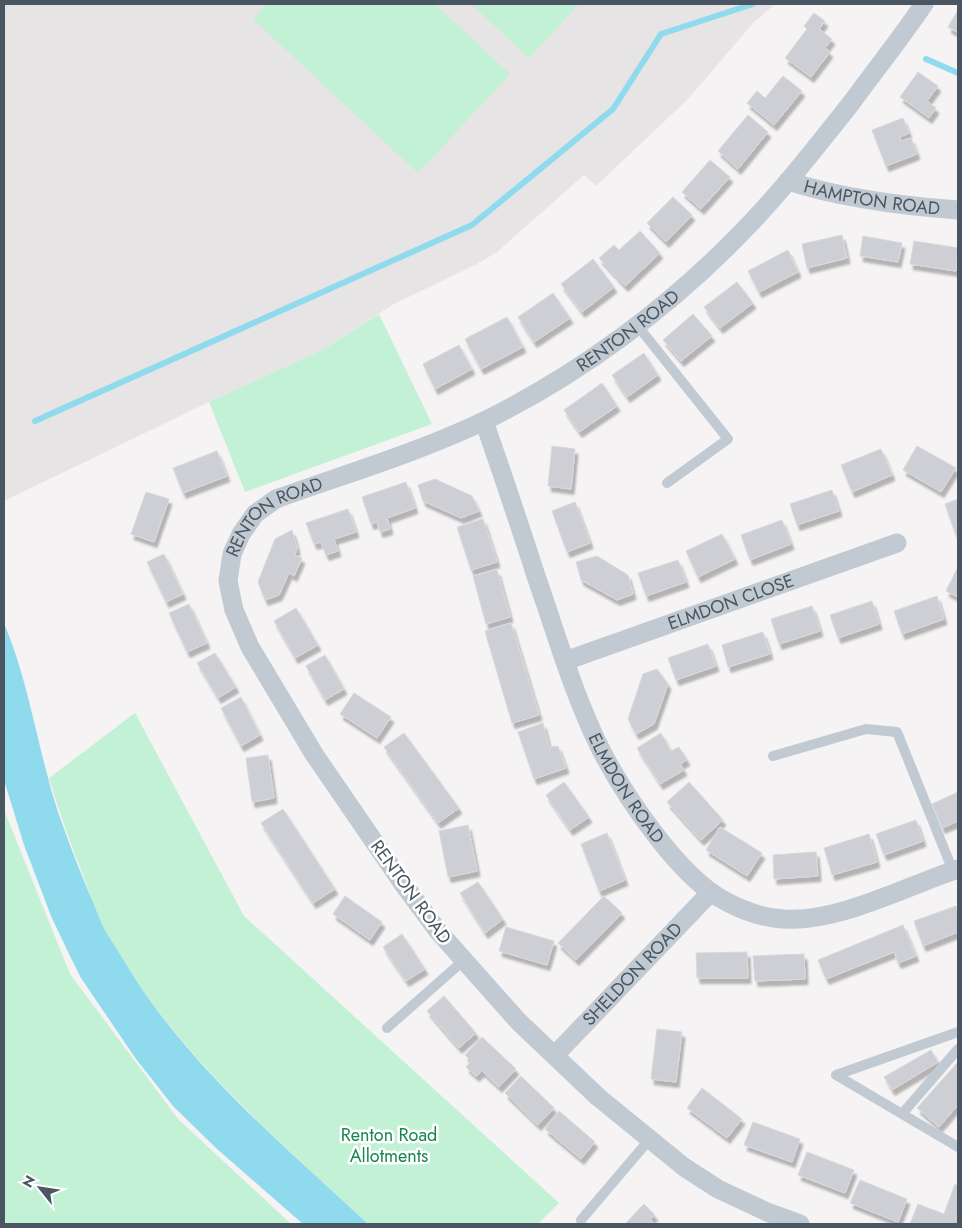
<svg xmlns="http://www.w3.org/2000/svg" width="962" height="1228" viewBox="0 0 962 1228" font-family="Jost,sans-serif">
<defs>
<filter id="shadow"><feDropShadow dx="3" dy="5.5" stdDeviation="1" flood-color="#0004"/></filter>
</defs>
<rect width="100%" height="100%" fill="#f5f3f3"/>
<!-- education -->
<path fill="#e6e4e5" d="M4,4h771l-21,18 -67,78 -91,86 -12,-11 -87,77 -20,12 -85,41 -68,44 -115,53 -205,99z"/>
<!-- green -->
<path fill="#c3f1d5" d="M267,4h168l75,70 -92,99 -165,-154z
M471,4h108l-50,54z
M379,314l53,110 -187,68 -36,-90 115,-53z
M135,713l109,203 315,287 -21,21h-170c-98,-92 -205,-181 -268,-304 -7,-13 -11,-28 -16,-42 -13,-33 -25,-66 -35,-100z
M4,810l66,164 108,145 113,105h-287z"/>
<!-- water -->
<path fill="#90daee" d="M4,623c26,62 34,129 55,192 12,34 26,69 40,102 5,14 15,27 22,39 62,106 159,186 247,268h-65l-87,-76 -43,-42 -37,-47 -55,-81 -12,-24 -18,-38 -27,-71 -20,-65z"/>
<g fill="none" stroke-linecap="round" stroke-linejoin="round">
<!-- stream -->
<path stroke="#90daee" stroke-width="6" d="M926,59l32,14
M35,421l437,-196 141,-116 48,-75 92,-30"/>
</g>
<!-- building -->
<path fill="#cdcfd5" stroke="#d7d9de" filter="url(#shadow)" d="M958,10v23l-10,-6z
M814,13l11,8 -6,8 13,10 -7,9 5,4 -19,25 -26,-19 22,-29 -3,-3z
M918,72l20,14 -11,15 9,7 -7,10 -29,-21z
M783,76l19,15 -28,34 -27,-22 10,-12 8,7z
M748,115l20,17 -30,37 -20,-18z
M903,118l6,15 -9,4 1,4 10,-3 6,16 -31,12 -14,-36z
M710,160l20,17 -29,32 -19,-17z
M673,197l19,18 -26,27 -19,-19z
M640,231l20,22 -35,33 -26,-28 15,-13 5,5z
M842,235l5,23 -40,10 -5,-24z
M863,236l39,7 -4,19 -38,-6z
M914,241l44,7 -2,23 -46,-7z
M788,250l10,22 -39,20 -11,-21z
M593,259l21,28 -32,25 -21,-28z
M737,282l16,21 -33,25 -16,-21z
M553,293l17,25 -36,24 -16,-25z
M693,314l19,22 -31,25 -18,-21z
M507,317l16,30 -42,22 -16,-30z
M459,345l13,24 -37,20 -12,-25z
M644,353l14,22 -31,22 -15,-22z
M602,383l15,23 -38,26 -15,-22z
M552,446l23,3 -4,40 -23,-3z
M917,446l39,22 -15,24 -38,-22z
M881,449l11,26 -40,17 -11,-27z
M217,451l10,25 -44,17 -10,-25z
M435,479l37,17 7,15 -18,7 -38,-17 -5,-16z
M406,482l9,26 -28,10 3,11 -10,3 -3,-10 -6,2 -9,-27z
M832,490l7,21 -42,14 -7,-21z
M146,492l23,7 -15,43 -23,-8z
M958,499v42l-13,-37z
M575,502l15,41 -23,9 -15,-41z
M348,509l8,23 -22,7 4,12 -12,4 -5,-13 -7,2 -8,-21z
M483,519l14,43 -26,8 -14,-43z
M782,520l9,24 -41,16 -9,-25z
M292,530l5,18 -2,7 7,3 -8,18 -5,-3 -10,22 -14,5 -7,-18 17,-43z
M722,534l13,25 -37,18 -12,-26z
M164,554l19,40 -17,8 -19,-40z
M597,556l31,19 5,19 -16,6 -36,-20 -5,-18z
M678,560l8,22 -40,14 -8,-23z
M958,567v30l-12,-6z
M497,570l13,47 -24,7 -13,-48z
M937,596l7,23 -42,15 -8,-23z
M872,601l7,23 -41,14 -8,-23z
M189,604l18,39 -20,9 -18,-39z
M812,606l8,25 -41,13 -8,-25z
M296,608l22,37 -23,13 -21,-37z
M511,623l28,92 -27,8 -27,-92z
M763,632l7,22 -42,13 -6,-22z
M708,644l8,22 -40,14 -8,-22z
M215,653l21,34 -18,11 -21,-35z
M325,655l19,34 -19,11 -19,-34z
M657,669l11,15 -14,40 -18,10 -8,-15 15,-45z
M354,693l37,24 -14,21 -37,-24z
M241,697l19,38 -19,11 -20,-38z
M543,723l6,24 9,-1 8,22 -32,11 -16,-47z
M404,733l55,75 -21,15 -54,-76z
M661,733l10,18 8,-4 8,13 -7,4 4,6 -24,14 -23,-36z
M268,755l6,43 -22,4 -6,-44z
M564,782l25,35 -19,13 -24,-35z
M689,782l34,38 -22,20 -34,-38z
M958,792v29l-16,7 -10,-24z
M283,809l52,80 -22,14 -52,-80z
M916,820l7,21 -39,14 -8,-21z
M468,825l9,46 -29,6 -9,-46z
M720,827l42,26 -15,23 -41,-26z
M607,833l18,47 -26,11 -18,-47z
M869,834l8,28 -45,13 -8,-27z
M816,852l2,24 -44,3 -1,-24z
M478,882l25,37 -18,14 -25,-40z
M345,896l37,26 -12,18 -37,-26z
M604,896l18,17 -46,47 -18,-17z
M956,906l2,7v19l-35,14 -9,-25z
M903,925l13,31 -18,7 -4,-11 -68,27 -8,-19z
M506,927l48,14 -7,24 -48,-14z
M402,934l23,35 -19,12 -23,-34z
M747,952l1,26h-51l-1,-25z
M804,954l1,25 -50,2 -2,-25z
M444,996l32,37 -17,15 -32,-37z
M657,1029l25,3 -6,50 -25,-3z
M482,1037l34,32 -17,18 -17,-16 -6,5 -10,-9 5,-6 -6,-6z
M931,1050l7,12 -46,28 -8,-13z
M958,1062v43l-19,22 -22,-19z
M521,1076l33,32 -16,17 -33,-32z
M702,1088l40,31 -15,19 -40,-30z
M559,1111l36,31 -14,17 -36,-30z
M753,1122l47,17 -8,23 -48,-17z
M807,1152l47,18 -9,23 -47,-18z
M860,1180l47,19 -9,23 -48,-19z
M955,1184l3,2v38h-48l8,-20 26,10z
M644,1204l11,11 -5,4 5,5h-30z"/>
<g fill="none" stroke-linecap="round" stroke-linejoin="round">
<!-- service -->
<path stroke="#c1cad2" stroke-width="10" d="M637,325l91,114 -61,44
M773,756l93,-27 31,3 56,139
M387,1028l76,-67
M958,1032l-122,43 122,72
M902,1114l56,-65
M581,1220l68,-80"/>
<!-- minor -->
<g stroke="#c1cad2" stroke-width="19">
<path id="s1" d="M788,181c52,17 116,25 170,29"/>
<path id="s2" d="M484,421c18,52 36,105 53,158 20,57 37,117 64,171 24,46 79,129 126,152 17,9 37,16 57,17 53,4 123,-33 174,-50"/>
<path id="s3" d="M565,661l332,-118"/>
<path id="s4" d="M555,1055l156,-163"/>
<path id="s5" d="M800,1224l-33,-12 -49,-23 -34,-22 -86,-70 -80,-76 -80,-90 -37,-50 -87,-127 -64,-107 -16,-37 -6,-29 4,-27 9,-20 14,-20 21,-15c69,-25 141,-46 208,-78 96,-47 186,-114 260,-191 39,-40 73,-84 108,-128 24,-33 49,-64 72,-98"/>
</g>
</g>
<g text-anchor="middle" stroke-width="5" stroke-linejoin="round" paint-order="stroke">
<!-- street labels -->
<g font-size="18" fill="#4a5661" stroke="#fff">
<text dy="6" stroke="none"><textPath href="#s1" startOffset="86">HAMPTON ROAD</textPath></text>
<text dy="6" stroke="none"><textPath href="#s5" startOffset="1374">RENTON ROAD</textPath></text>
<text dy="6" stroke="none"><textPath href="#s5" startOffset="969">RENTON ROAD</textPath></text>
<text dy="6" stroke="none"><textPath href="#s3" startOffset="176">ELMDON CLOSE</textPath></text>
<text dy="6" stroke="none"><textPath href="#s2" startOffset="395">ELMDON ROAD</textPath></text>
<text transform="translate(411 892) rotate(54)" y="6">RENTON ROAD</text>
<text dy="6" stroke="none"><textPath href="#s4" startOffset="112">SHELDON ROAD</textPath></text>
</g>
<!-- park labels -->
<g font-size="18" fill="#17864f" stroke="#fff">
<text x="389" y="1141">Renton Road<tspan x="389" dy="21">Allotments</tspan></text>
</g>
</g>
<!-- border -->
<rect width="962" height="1228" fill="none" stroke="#4a5661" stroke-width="10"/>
<!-- north arrow -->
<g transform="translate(40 1188) rotate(300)" stroke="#ffffff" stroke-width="4" paint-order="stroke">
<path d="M0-4L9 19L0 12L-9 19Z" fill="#4a5661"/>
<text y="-8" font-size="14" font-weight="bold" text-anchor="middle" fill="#4a5661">N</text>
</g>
</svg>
